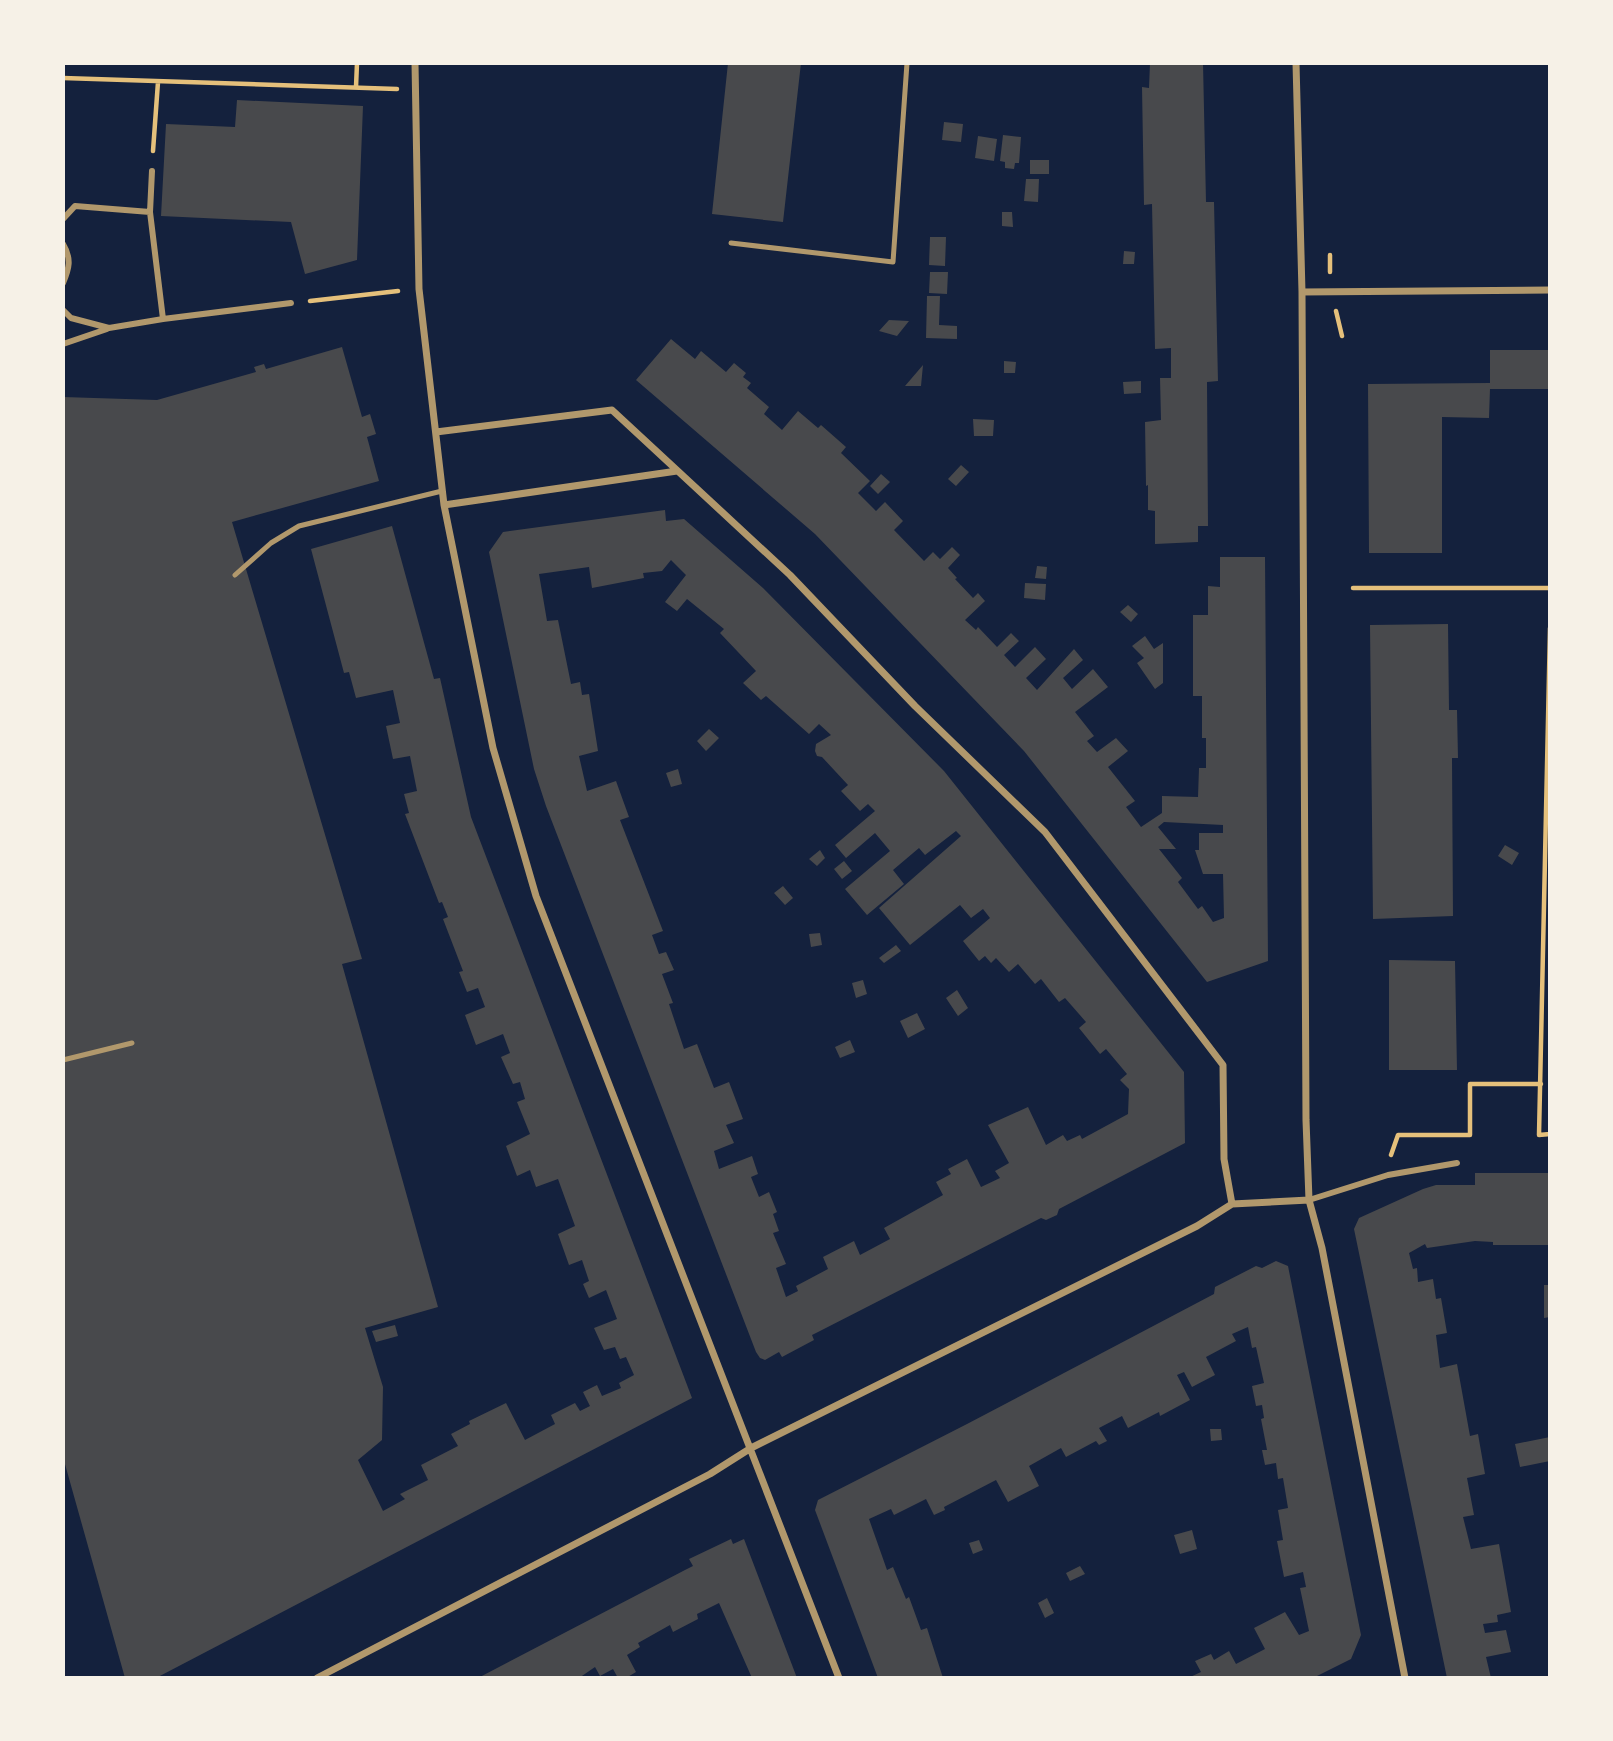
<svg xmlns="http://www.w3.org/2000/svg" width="1613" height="1741" viewBox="0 0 1613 1741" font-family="'Asap Condensed',sans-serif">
<rect width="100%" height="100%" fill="#14213d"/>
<!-- building -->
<path fill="#48494c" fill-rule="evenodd" d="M728,63h73l-18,159 -71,-8z
M1150,63h53l3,139h8l4,179 -11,1 1,144h-10v16l-43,2v-33l-7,-1v-25l-2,1 -1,-64 16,-2 -1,-42h11v-30l-16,1 -3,-145 -8,1 -2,-118 7,1z
M237,100l126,6 -6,154 -52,14 -14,-52 -130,-6 5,-92 69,3z
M944,122l19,2 -2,18 -19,-2z
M1003,135l18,2 -2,26h-4l-1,6 -9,-1v-6l-5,-1z
M978,136l19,3 -3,22 -19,-3z
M1030,160h19v14h-19z
M1026,179h13l-1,23 -14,-1z
M1002,212h10l1,15 -11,-1z
M930,237h16l-1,29 -16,-1z
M1124,251l11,1 -1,12h-11z
M930,272h18l-1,22 -18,-1z
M927,296h13l-1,29 18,1v13l-31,-1z
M889,320l20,1 -12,15 -18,-5z
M671,339l24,20 6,-8 25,21 8,-9 12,10 -3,4 8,6 -4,5 22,19 -5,7 18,16 16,-19 20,17 3,-3 25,22 -5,6 29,28 -12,12 18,18 9,-9 18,19 -9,9 30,31 9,-9 7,7 12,-12 8,8 -12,13 9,10 -2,1 18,19 5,-5 7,8 -20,19 11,10 2,-3 19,20 14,-14 8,8 -15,14 11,12 20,-20 11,12 -20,19 11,12 37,-41 9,11 -20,18 9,11 21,-20 15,18 -33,25 19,24 -7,5 10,11 19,-14 12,13 -20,16 27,34 -9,6 15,20 21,-14v-17l36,1 1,-29h7v-30h-4v-42h-9v-81h15v-29l12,1v-30h45l3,404 -61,21 -183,-231 -209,-217 -179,-154zM1164,822l59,3v8h-24v17h-4l8,24h20l1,44 -11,4 -11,-16 -4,3 -20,-27 4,-4 -23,-29h17l-18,-22z
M342,347l20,70 8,-3 6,20 -9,3 12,44 -147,41 130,437 -20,5 96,343 -73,21 18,59 -1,53 -24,20 25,51 22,-12 -5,-5 28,-14 -7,-15 37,-19 -7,-12 19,-10 -1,-3 37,-18 19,37 30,-16 -4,-9 24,-12 5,8 10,-5 -7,-14 14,-7 5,11 19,-8 -2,-5 15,-8 -8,-18 -6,2 -5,-12 -11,3 -10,-22 23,-9 -11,-29 -17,8 -6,-14 6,-3 -7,-21 -13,5 -11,-31 17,-8 -17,-47 -22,8 -6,-17 -13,6 -11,-30 24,-12 -13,-32 8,-3 -5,-17 -7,2 -12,-27 9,-4 -7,-19 -27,11 -11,-30 20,-8 -7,-19 -11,4 -8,-20 4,-1 -20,-52 5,-2 -6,-15 -3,1 -34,-89 4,-1 -5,-19 13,-3 -7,-35 -17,3 -7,-33 14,-3 -7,-33 -37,8 -7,-26 -5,1 -33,-124 81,-23 42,153 6,-1 31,139 221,581 -536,280h-31l-62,-221v-1060l94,3 99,-28 -2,-5 10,-3 2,5z
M1490,350h60v39h-60l-1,29 -47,-1v136h-73l-1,-169 122,-1z
M1004,361l12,1 -1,11h-11z
M923,365l-2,21h-16z
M1141,381v12l-17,1 -1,-12z
M973,419l21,1 -1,16h-19z
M961,465l8,7 -13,14 -8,-7z
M881,474l9,8 -12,12 -8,-8z
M665,510l1,11 18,-2 79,69 181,183 240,301 1,71 -126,66 -2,6 -11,5 -5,-2 -221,113 -8,4 2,5 -32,17 -3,-5 -14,8 -5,-2 -4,-6 -210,-546 -12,-37 -45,-217 14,-20zM671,560l15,15 -21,27 12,9 10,-12 37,30 -4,4 36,38 -13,12 18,17 5,-4 43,38 10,-10 12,11 -15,9 -1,7 2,5 5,1 26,28 -7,6 19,20 8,-7 7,7 -40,34 11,13 29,-25 15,18 -45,38 22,26 37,-31 -11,-14 26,-22 6,7 31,-24 5,5 -82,72 31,37 50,-40 11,13 12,-9 7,9 -27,23 16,20 6,-5 6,7 5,-5 13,14 9,-8 17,20 6,-5 18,23 6,-4 21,24 -7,6 21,26 6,-5 21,25 -7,6 9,9 -1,25 -46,25 -2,-4 -13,6 -4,-6 -17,10 -18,-38 -40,18 21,38 -14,8 5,7 -19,9 -14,-28 -19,10 3,5 -15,8 7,13 -59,33 6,11 -30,16 -6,-14 -31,16 5,12 -32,17 2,5 -12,6 -10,-29 10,-4 -13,-31 6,-2 -6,-17 4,-2 -8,-20 -10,5 -8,-20 7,-3 -6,-18 -33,13 -5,-18 20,-8 -8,-18 17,-6 -14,-37 -15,6 -17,-44 -13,5 -15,-45 4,-1 -11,-29 12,-4 -8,-18 -7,2 -7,-19 11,-4 -43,-111 9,-3 -13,-36 -29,10 -8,-35 19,-5 -9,-57 -7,1 -2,-13 -9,2 -13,-64 -11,1 -8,-47 50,-7 3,21 52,-10 -1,-5 19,-2z
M1037,566l10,1 -1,12 -11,-1z
M1025,583l21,1 -1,16 -21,-2z
M1128,605l10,9 -7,8 -11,-10z
M1448,624l1,86h8l1,48h-6l1,158 -80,3 -3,-294z
M1145,636l9,13 9,-6v40l-8,6 -18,-26 7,-5 -12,-12z
M709,729l10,9 -13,13 -9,-10z
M678,769l4,15 -11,3 -5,-14z
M1505,845l14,8 -7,12 -14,-9z
M820,850l5,8 -8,8 -8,-7z
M844,861l8,10 -10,8 -8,-10z
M783,886l10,12 -8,7 -11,-12z
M820,933l2,12 -11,2 -2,-13z
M896,945l5,6 -17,12 -5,-5z
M1389,960l66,1 2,109h-68z
M863,980l4,14 -11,4 -4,-15z
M957,990l11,18 -10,8 -12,-18z
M917,1013l8,16 -17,9 -8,-17z
M850,1040l5,12 -15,6 -5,-11z
M1475,1173h75v72h-57v-3l-18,-1 -48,7 -2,-4 -16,9 4,16 4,-1 1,14 15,-3 3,20 5,-1 6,35 -11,2 4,33 17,-4 13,72 8,-2 7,40 -18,4 7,37 -11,2 8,32 28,-5 12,68 -14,3 1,7 -15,2 2,9 21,-3 5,22 -25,5 5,21h-44l-93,-449 5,-11 64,-29 13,-4h39z
M1276,1261l12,5 73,369 -10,24 -38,19h-125l13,-6 -6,-11 16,-7 3,6 15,-9 7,13 29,-15 -11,-21 31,-16 14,23 10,-4 -9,-43 6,-1 -3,-15 -19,5 -7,-36 6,-1 -5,-30 10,-2 -5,-30 -5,1 -2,-16 -11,2 -3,-15h5l-6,-31 3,-1 -2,-13 -6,1 -4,-20 12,-3 -8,-36 -4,1 -4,-21 -16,7 4,7 -30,16 9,18 -23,12 -8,-15 -7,3 13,25 -30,16 -1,-4 -31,16 -6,-12 -23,12 8,13 -8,4 -3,-4 -30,16 -5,-9 -32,18 10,20 -31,16 -12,-22 -52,27 1,3 -11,5 -8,-16 -32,16 -3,-6 -22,10 18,51 6,-3 13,32 3,-2 12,33 6,-2 16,50h-65l-63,-168 3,-10 149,-76 247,-130 1,-7 41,-21 6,2z
M1544,1285h6v32l-6,1z
M395,1325l3,11 -22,6 -4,-11z
M1210,1429h11l1,11 -11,1z
M1550,1437v24l-30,6 -5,-23z
M1192,1530l5,19 -17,5 -6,-19z
M731,1539l2,5 11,-5 53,139h-45l-33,-75 -22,11 1,5 -25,13 -3,-7 -32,18 2,4 -13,8 9,17 -10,6h-8l-5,-9 -13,7 -5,-9 -16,11h-101l207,-108 8,-4 -4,-7z
M979,1540l4,10 -10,4 -4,-11z
M1080,1566l5,8 -15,7 -4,-8z
M1047,1598l7,15 -9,5 -7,-15z"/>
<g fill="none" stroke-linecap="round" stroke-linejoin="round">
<!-- path -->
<path stroke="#e5c07b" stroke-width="4.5" d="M63,78l334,11
M356,87l1,-24
M153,151l5,-69
M1330,255v17
M310,301l88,-10
M1336,311l6,25
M1353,588h197
M1550,628l-11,507 11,-1
M1391,1155l7,-20h72v-51h71"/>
<!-- service -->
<path stroke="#b1986c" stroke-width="5" d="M731,243l162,19 14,-199
M235,575l36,-32 28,-17 143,-35
M63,1060l69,-17"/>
<!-- pedestrian -->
<path stroke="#b1986c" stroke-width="6" d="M152,171l-2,41 13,107
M63,219l12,-13 75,6
M63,244c9,15 6,25 0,39
M63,310l8,8 38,10 54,-9 128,-16
M63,344l44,-15
M1309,1200l79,-25 69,-12"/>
<!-- minor -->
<path stroke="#b1986c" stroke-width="7" d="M415,63l4,226 25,216 49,243 43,148 303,782
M1296,63l6,229 4,828 3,80 13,48 83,430
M1302,292l248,-2
M436,432l176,-22 178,165 125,131 130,126 178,233 1,94 8,45
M444,505l233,-34
M317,1678l393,-204 41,-26 446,-222 35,-22 77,-4"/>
</g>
<!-- border -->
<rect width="1613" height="1741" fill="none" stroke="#f6f1e7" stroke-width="130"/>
</svg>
